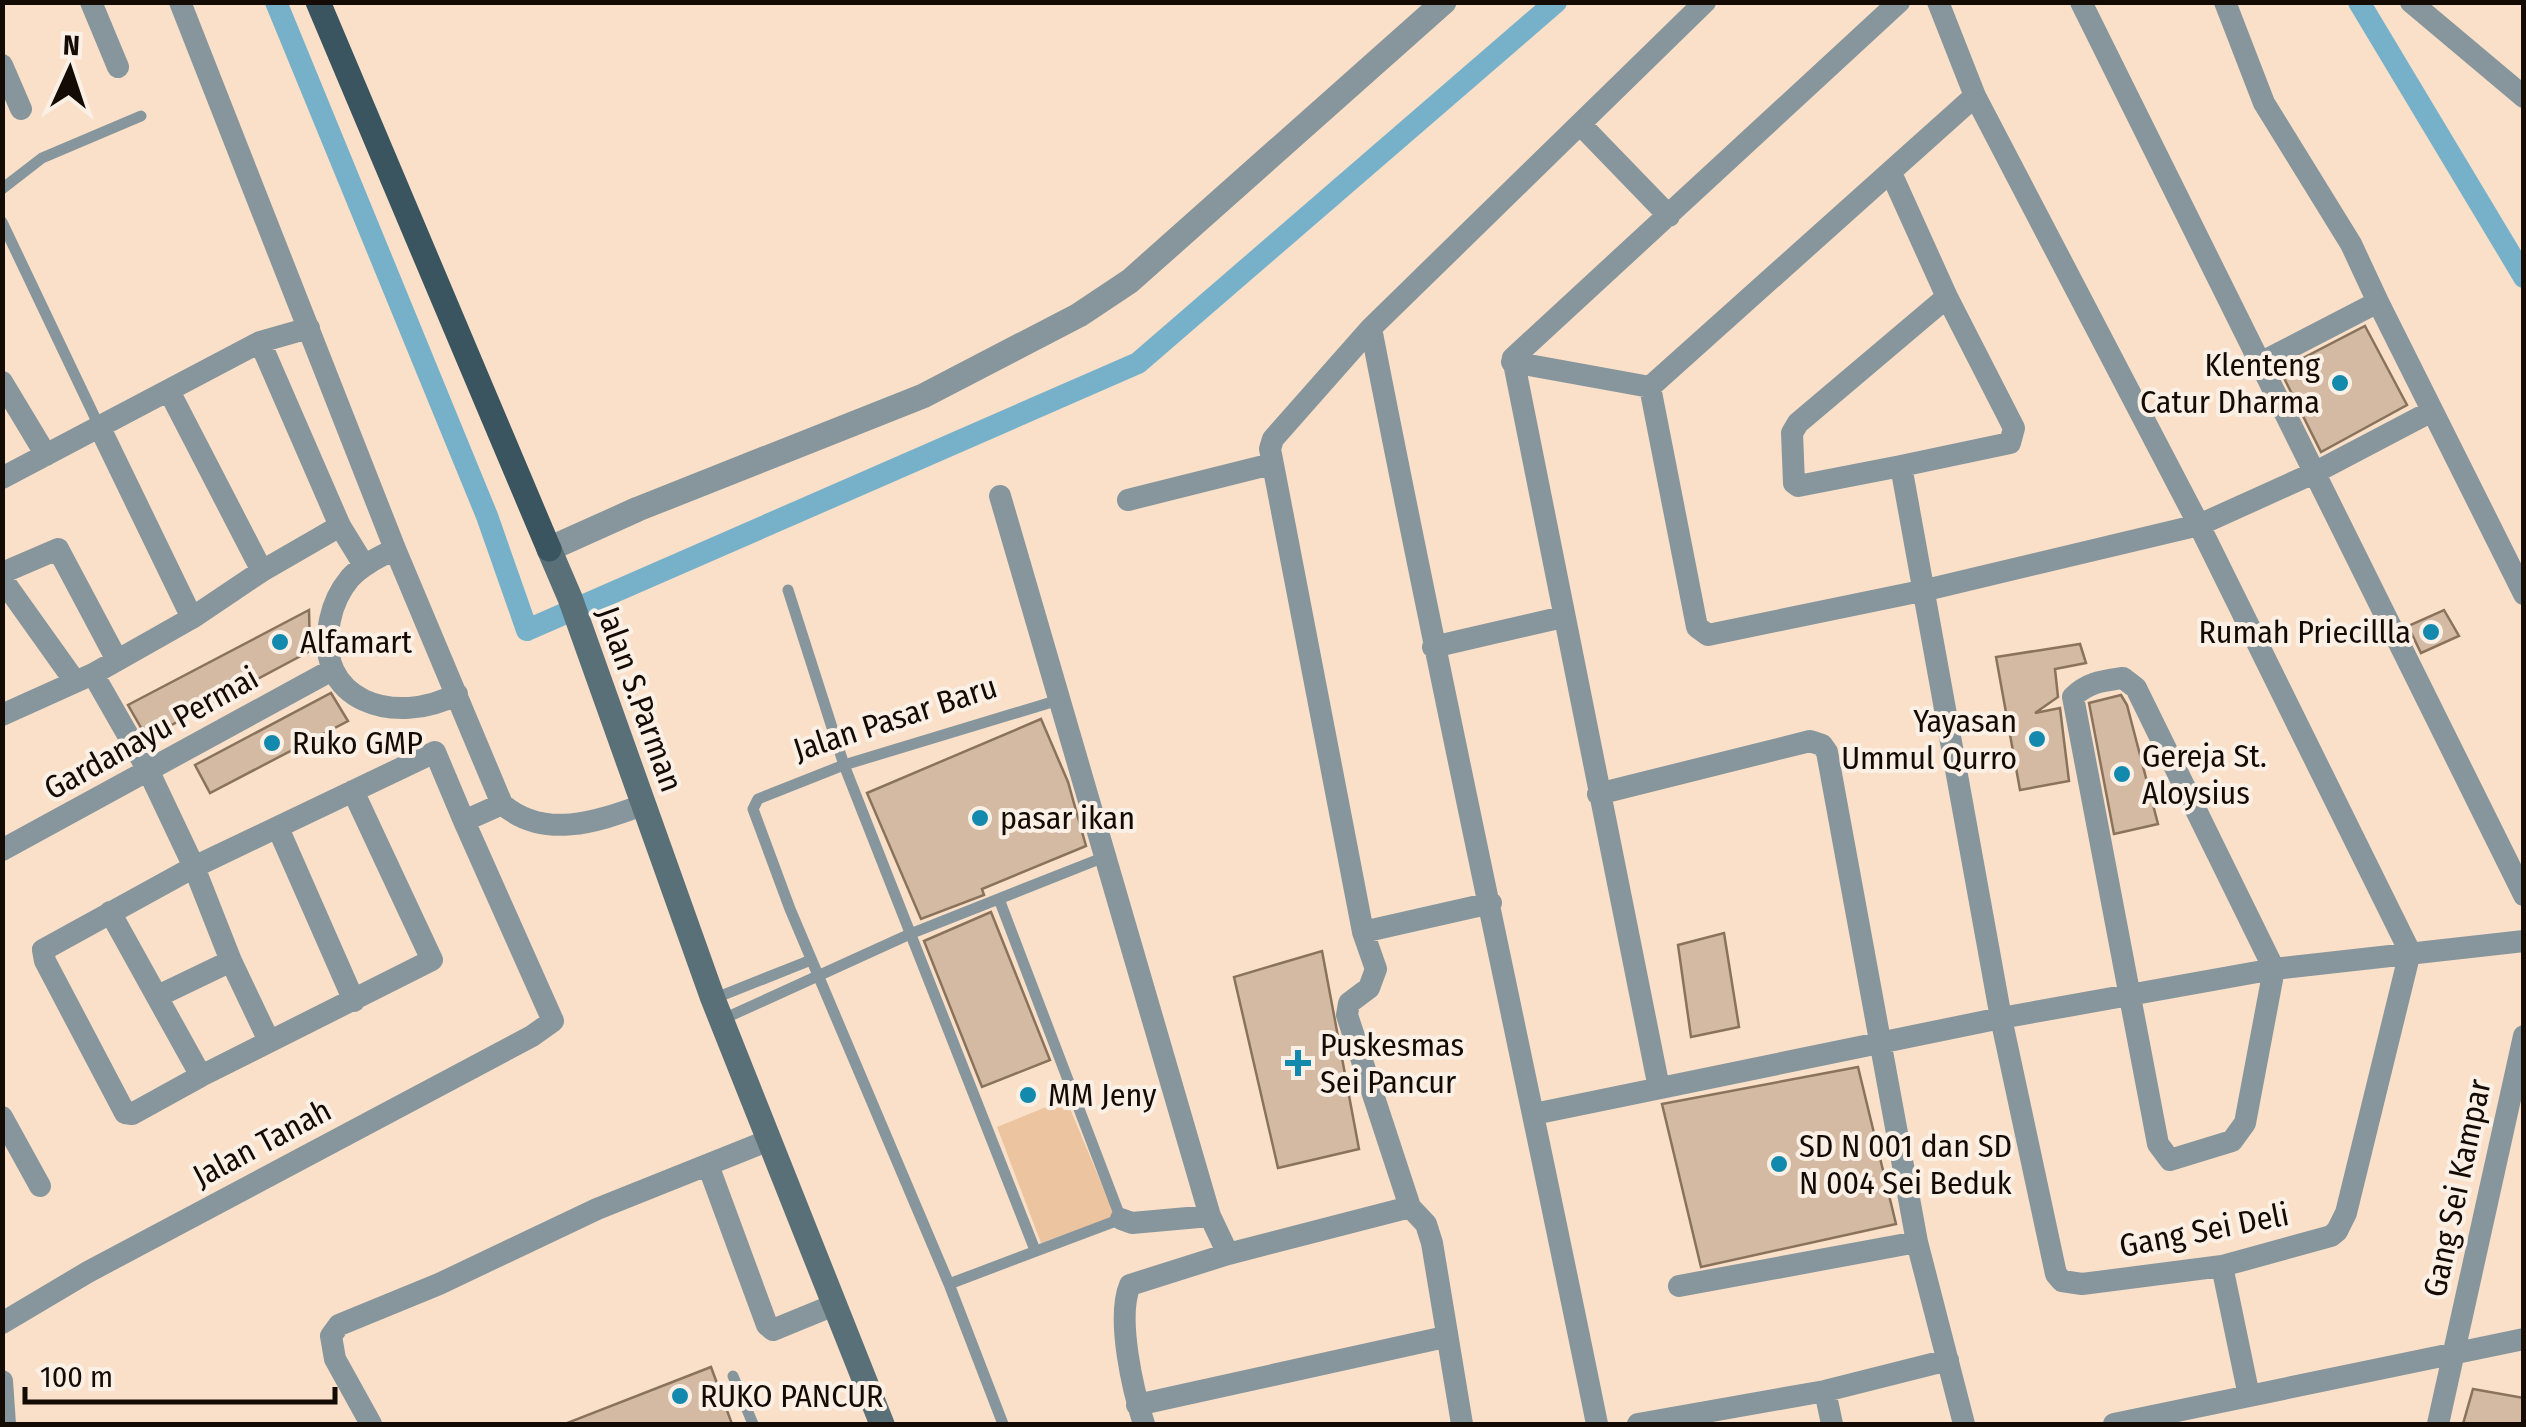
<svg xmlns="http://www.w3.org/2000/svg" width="2526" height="1427" viewBox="0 0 2526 1427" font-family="'Fira Sans Condensed',sans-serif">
<rect width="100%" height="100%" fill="#fae0c8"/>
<!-- green -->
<path fill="#ecc4a0" d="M1066,1099l49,117 -74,27 -44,-116z"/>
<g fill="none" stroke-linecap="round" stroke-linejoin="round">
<!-- canal -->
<path stroke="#77b1c9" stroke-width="22" d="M276,2l211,514 40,114 611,-267 418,-361
M2359,2l165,275"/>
</g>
<!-- building -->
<path fill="#d4baa3" stroke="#8a725c" stroke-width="2.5" d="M2365,326l42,79 -86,47 -41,-82z
M309,610l1,41 -163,87 -19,-33z
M2444,610l15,26 -38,17 -13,-27z
M2080,644l6,19 -31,6 3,28 -23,16 25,-5 9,73 -49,9 -24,-133z
M331,693l17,28 -138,72 -15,-28z
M2121,695l6,10 31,119 -44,10 -25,-131z
M1041,719l27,63 18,64 -104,43 2,6 -63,24 -54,-126z
M991,912l59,148 -68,27 -58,-146z
M1724,933l15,94 -48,10 -13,-92z
M1322,951l37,198 -81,19 -44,-191z
M1858,1067l38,157 -195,43 -39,-163z
M711,1367l21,57h-165v-1z
M2473,1389l51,9v26h-61z"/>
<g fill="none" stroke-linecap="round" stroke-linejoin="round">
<!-- service -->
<path stroke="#87969c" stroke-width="11" d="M2,189l40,-31 99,-42
M2,222l98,206
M788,590l56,175 191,485
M713,999l98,-39
M721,1020l189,-86 197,-78
M949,1284l172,-65 -122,-320
M733,1376l20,48
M1003,1424l-54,-140 -159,-375 -37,-100 5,-10 86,-34 218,-66"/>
<!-- minor -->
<path stroke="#87969c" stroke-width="22" d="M91,2l27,65
M180,2l215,547 107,255c42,36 94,18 141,1
M2081,2l443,893
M2225,2l39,101 87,141 27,58 -118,61
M2411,2l113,95
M2,65l19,44
M1580,124l89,92
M1891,173l56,124 67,131 -4,15 -109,23 100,552 55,256 6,7 20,3 140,-18 109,-30 6,-5 9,-18 64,-261 -211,-427 -224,-429 -37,-94
M2378,302l146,292
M1371,328c71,366 152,731 226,1096
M260,342l80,184 24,39
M1512,362l138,25 325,-291
M2,382l44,73
M1650,387l47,240 11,8 218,-45 273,-65 115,-52 118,-62
M169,391l93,180
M100,428l92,190
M1901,466l-103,20 -4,-3 -2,-50 6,-10 149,-126
M2,478l258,-136 49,-14
M1000,496l210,720 18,38 182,-47
M1128,500l144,-36
M395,549c-16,8 -33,16 -45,29 -10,12 -17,27 -20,42 -18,82 66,107 127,74
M2,573l56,-24 59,111
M2,579l72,101
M1433,647l130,-30
M93,674l56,98 45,95 37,94 38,80
M2123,678l13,10 138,281 -29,154 -13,18 -62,19 -12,-16 -85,-447c15,-15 30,-16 50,-19z
M2,715l91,-41 99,-56 70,-47 78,-45
M353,791l79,169 -231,116 -69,38 -7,-1 -80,-152 -2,-11 151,-83 241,-115 29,69
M1598,794l212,-53 12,4 5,7 90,490 47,182
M278,828l76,173
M2,850l328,-179
M110,912l91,164
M1363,932l128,-29
M158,996l73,-35
M1659,1088l-146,-730 386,-356
M1534,1114l467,-96 273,-49 250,-28
M2,1117l38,69
M708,1165l59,160 6,5 61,-25
M1121,1219l11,4 78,-7
M2222,1266l27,130
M1679,1286l238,-44
M2,1323l86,-51 444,-236 21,-15 -89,-200 38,-17
M2,1381l3,43
M1825,1391l7,33
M1137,1405l308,-68
M371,1424l-36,-65 -4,-23 8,-11 100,-41 158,-75 170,-68
M1144,1424c-11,-33 -28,-106 -14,-139l98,-31
M1462,1424l-30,-181 -6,-19 -16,-17 -63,-192 2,-12 20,-15 7,-19 -13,-37 -93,-483 3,-10 98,-111 334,-326
M1638,1424l187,-33 123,-31
M2114,1424l410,-85
M2438,1424l86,-388"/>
<!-- tertiary -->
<path stroke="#87969c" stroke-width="25" d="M549,549l89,-40 285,-113 156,-81 51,-34 314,-279"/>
<!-- secondary -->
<path stroke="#5a7079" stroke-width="25" d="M549,549l21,49 143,401 169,425"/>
<!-- primary -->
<path stroke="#3a5560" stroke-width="25" d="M318,2l231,547"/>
</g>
<!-- markers -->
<g fill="#138aad" stroke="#fbf0e6" stroke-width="4">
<circle cx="2340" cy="383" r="10"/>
<circle cx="2431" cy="632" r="10"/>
<circle cx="280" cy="642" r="10"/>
<circle cx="2037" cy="739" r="10"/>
<circle cx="272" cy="743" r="10"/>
<circle cx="2122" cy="774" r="10"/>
<circle cx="980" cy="818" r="10"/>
<path d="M1293 1048h10v10h10v10h-10v10h-10v-10h-10v-10h10z"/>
<circle cx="1028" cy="1095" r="10"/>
<circle cx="1779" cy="1164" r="10"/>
<circle cx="680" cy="1396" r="10"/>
</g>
<g text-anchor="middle" stroke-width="8" stroke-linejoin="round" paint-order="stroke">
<!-- poi labels -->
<g font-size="32" fill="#130b04" stroke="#fbf0e6" text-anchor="start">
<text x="2320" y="376" text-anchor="end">Klenteng<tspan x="2320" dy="37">Catur Dharma</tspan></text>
<text x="2411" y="643" text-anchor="end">Rumah Priecillla</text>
<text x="300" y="653">Alfamart</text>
<text x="2017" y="732" text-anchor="end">Yayasan<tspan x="2017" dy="37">Ummul Qurro</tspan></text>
<text x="292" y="754">Ruko GMP</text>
<text x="2142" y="767">Gereja St.<tspan x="2142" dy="37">Aloysius</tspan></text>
<text x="1000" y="829">pasar ikan</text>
<text x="1320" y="1056">Puskesmas<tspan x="1320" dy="37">Sei Pancur</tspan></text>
<text x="1048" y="1106">MM Jeny</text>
<text x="1799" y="1157">SD N 001 dan SD<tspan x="1799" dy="37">N 004 Sei Beduk</tspan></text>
<text x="700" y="1407">RUKO PANCUR</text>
</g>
<!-- street labels -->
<g font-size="32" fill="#130b04" stroke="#fbf0e6">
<text transform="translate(640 699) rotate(70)" y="11">Jalan S.Parman</text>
<text transform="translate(895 718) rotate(-18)" y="11">Jalan Pasar Baru</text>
<text transform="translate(151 733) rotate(-29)" y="11">Gardanayu Permai</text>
<text transform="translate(262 1143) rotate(-28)" y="11">Jalan Tanah</text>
<text transform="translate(2457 1188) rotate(-78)" y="11">Gang Sei Kampar</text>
<text transform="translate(2204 1230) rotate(-11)" y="11">Gang Sei Deli</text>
</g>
</g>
<!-- border -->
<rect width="2526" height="1427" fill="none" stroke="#130b04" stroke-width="10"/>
<!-- north arrow -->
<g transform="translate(70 70) rotate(3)" stroke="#fbf0e6" stroke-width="8" paint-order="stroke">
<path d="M0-8L18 38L0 25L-18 38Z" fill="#130b04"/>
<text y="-15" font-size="28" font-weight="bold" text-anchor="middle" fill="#130b04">N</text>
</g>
<!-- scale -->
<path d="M25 1387v15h310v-15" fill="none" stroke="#130b04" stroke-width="5"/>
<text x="40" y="1387" font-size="30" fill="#130b04" stroke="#fbf0e6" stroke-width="8" paint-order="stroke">100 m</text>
</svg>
